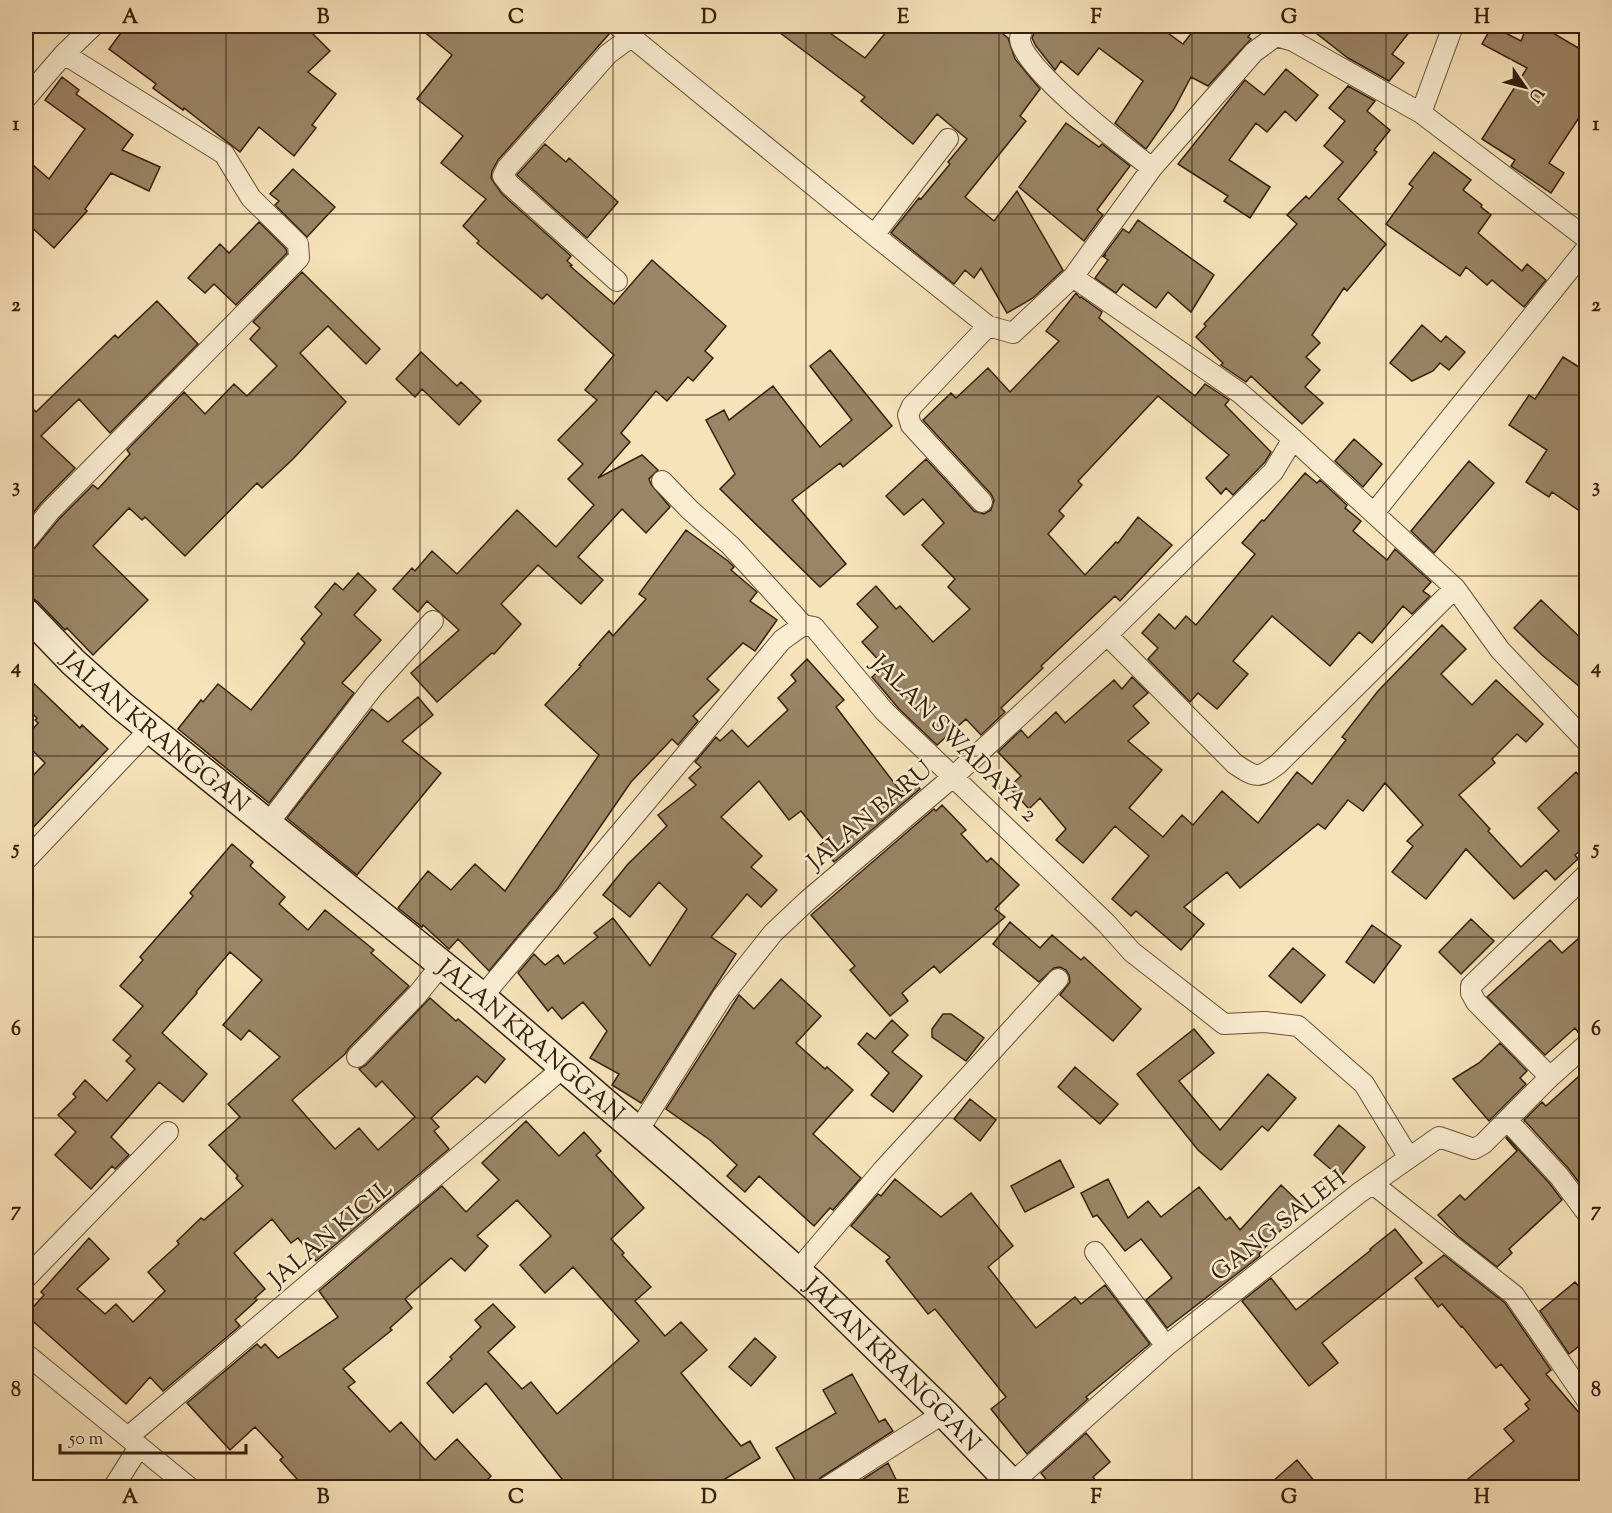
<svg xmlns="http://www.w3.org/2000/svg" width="1612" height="1513" viewBox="0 0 1612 1513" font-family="'Sorts Mill Goudy',serif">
<rect width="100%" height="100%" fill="#f7e3ba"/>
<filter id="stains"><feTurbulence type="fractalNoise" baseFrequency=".00333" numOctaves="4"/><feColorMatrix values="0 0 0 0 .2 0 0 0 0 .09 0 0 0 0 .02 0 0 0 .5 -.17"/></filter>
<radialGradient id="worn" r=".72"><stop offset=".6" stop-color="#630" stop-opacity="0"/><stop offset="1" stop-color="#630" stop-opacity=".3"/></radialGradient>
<!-- building -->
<path fill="#9a8566" stroke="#35200b" stroke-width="1.5" d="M126,26h179l25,25 -22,21 28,22 -24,31 4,3 -22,28 -35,-29 -19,25 -56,-44 -1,2 -30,-22 3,-4 -47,-35z
M417,26h189l3,8 -111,126 -6,11 -1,7 11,16 69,62 -4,5 5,4 -2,1 44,38 38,-44 74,66 -21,25 8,7 -20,23 -5,-4 -21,24 -11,-10 -35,42 9,9 -32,36 44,-23 16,15 -9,9 2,5 19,23 -24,26 -24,-24 -44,48 25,23 -22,24 -43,-39 -37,39 20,20 -27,30 -2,-1 -55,49 -26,-29 48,-43 -32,-29 -9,11 -25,-23 19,-21 3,3 17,-20 25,23 60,-64 39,37 38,-42 -26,-26 15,-15 -25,-24 39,-40 -12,-10 29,-35 -67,-61 -5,5 -65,-56 2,-2 -16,-15 23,-27 -45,-36 22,-27 -46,-37 35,-44z
M771,26h49l45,32 26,-32h102l15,12 7,21 25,30 -20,27 6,5 -61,76 29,24 23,-30 46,79 -30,28 -26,15 -26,-45 -7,10 -9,-8 -11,14 -63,-51 28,-35 2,1 29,-35 -2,-2 19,-23 -30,-25 -24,30 -52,-43 4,-4z
M1037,26h121l25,18 14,-18h59l-8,11 3,2 -43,47 -17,-9 -17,32 -28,40 -31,-26 28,-42 -44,-33 -21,27 -17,-14 -6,9 -19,-24 -4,-8z
M1307,26h107l-22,28 12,9 -15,18 -41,-23z
M1492,26l29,15 6,-15h26l-2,6 36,21v68l-7,-5 -31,47 15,10 -13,20 -40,-27 4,-6 -33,-21 45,-71 -45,-24z
M1286,69l32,26 -22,26 -11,-10 -18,21 -11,-9 -27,37 41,27 -20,31 -26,-17 4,-5 -50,-32 67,-84 19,15z
M62,77l17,13 -3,4 57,41 -11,15 38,17 -11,24 -38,-18 -26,36 2,2 -33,37 -28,-26v-63l23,20 36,-50 -40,-29z
M1348,86l27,15 -8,10 23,19 -16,20 3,2 -39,47 48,45 -39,47 -3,-3 -32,47 8,8 -14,14 14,13 -15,17 18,16 -21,21 -51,-48 -5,6 -25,-17 2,-2 -27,-26 10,-11 -2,-2 93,-100 -10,-9 19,-19 3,3 34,-37 -19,-16 21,-25 -16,-13z
M1066,123l33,24 3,-3 28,22 -33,44 6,5 -19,26 -65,-54z
M545,144l21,18 3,-4 49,44 -31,36 -70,-63z
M1434,152l37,28 -8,10 19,15 -1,2 10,8 -13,18 44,38 5,-7 19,16 -22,27 -32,-27 -5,5 -21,-18 -6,9 -74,-52 27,-37 -4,-3z
M293,169l42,38 -28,30 -32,-32 4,-4 -9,-7z
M1138,220l76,55 -23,37 -23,-20 -12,16 -33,-24 -7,9 -21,-15 13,-18 -4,-3 2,-2 -3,1 20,-27 6,4z
M259,222l27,27 1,4 -51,52 -22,-21 -9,9 -17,-15 32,-34 9,9z
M302,272l78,77 -14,15 -38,-38 -28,27 46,49 -53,57 -31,29 -5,-5 -72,73 -40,-39 -3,3 -13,-12 -36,38 55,54 -55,55 -26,-27 -2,2 -27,-28 -7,-5h-5v-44l9,-5 24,-29 34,-34 5,4 32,-35 -3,-4 57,-58 21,22 29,-30 13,12 30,-30 -27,-27 10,-11 -7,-6z
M1076,293l4,5 1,-1 21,15 -3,6 96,78 10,-12 24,16 -4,5 46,47 -6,10 -32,33 -7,-7 -5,6 -15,-16 23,-23 -71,-59 -80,85 4,4 -23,26 5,5 -16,18 37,41 31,-33 2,1 20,-26 34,28 -52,56 -5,-5 -74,70 2,2 -42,40 4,4 -24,23 -15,-16 -29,26 -38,-36 -27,-32 12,-11 -22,-24 16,-15 -21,-23 19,-18 20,23 4,-3 33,36 37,-33 -22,-22 7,-8 -33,-34 22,-22 -21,-24 -19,16 -18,-19 40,-37 48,52 10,3 7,-4 3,-10 -3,-6 -68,-74 28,-27 5,5 32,-30 22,24 49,-51 -13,-10z
M157,301l41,43 -88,89 -31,-34 -38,37 34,32 -34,35 -15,19v-121l10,11 79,-77 3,3z
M1422,325l19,17 5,-6 19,16 -16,18 -9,-7 -7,8 -21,10 -22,-18z
M830,350l62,76 -49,41 -3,-4 -48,37 54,64 -26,23 -100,-98 15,-15 -29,-54 18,-10 5,10 44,-34 47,61 32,-27 -42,-54z
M421,352l36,34 4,-4 20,19 -22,24 -37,-36 -7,8 -19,-18z
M1563,357l24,15v144l-35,-24 -3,5 -23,-15 21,-32 -38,-25 20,-30 6,4z
M1354,439l28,25 -19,23 -28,-26z
M1469,461l25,22 -60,70 -23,-22z
M1305,473l12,10 3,-3 27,25 -2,3 16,13 -8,10 34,29 8,-11 36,33 -8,9 7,5 -18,18 -9,-8 -31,37 -13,-11 -29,34 -58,-50 -39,45 15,13 -31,35 -19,-16 -8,9 -42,-43 10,-11 -16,-15 17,-19 16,15 11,-13 10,9 59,-71 -13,-11 20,-23 2,1z
M686,530l42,31 6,6 -3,3 26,22 -7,9 27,19 -22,31 -12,-8 -36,36 12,11 -26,26 5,5 -20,24 -6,-6 -41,43 -73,106 -69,83 -31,-32 -9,10 -26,-24 -1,2 -24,-19 30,-37 23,19 24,-26 30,27 94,-136 -54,-50 36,-39 -2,-1 30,-34 4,5 33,-37 -7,-5z
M358,573l18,17 -22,25 27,25 -39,43 12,10 -85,110 -91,-74 23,-29 2,2 15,-18 33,26 54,-67 -4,-4 21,-25 -7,-7 20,-24 8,7z
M1541,600l46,44v49l-45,-38 -28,-27z
M1442,625l24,24 -25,25 31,31 24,-25 47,44 -17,18 -9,-8 -25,25 3,4 -36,32 31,34 -2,2 33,36 38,-36 -21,-23 38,-36 11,11v62l-12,10 3,4 -23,21 -9,-10 -32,29 -48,-50 -40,50 -34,-27 21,-26 -6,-5 16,-16 -38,-42 -22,28 -15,-11 -23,29 -7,-5 -78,64 -13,-16 -43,35 20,17 -23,26 -45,-39 -5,5 -19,-17 37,-43 -34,-30 -32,37 -27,-23 10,-11 -26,-31 -11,11 -20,-22 12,-11 -23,-24 23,-22 7,8 28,-26 9,11 49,-43 8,9 10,-12 16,16 -15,13 16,17 -21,18 34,29 -33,38 34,29 19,-22 11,10 29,-34 36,32 39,-51 15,12 34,-44 -4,-3 36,-46z
M807,659l37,41 -8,7 65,85 13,-11 6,8 -86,73 -14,-17 5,-4 -24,-30 -12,9 -30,-39 -38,36 41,39 -11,11 26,23 -16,17 -14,-13 -36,43 25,17 -95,149 -29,-18 7,-11 -29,-16 17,-27 -24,-29 -21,17 -10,-12 -4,4 -30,-38 16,-19 11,11 13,-10 6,9 34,-27 -4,-4 19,-15 37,48 37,-57 -28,-27 -29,35 -27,-22 25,-31 39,-38 -9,-11 38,-30 -7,-7 12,-11 -6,-5 21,-25 4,4 12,-11 16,17 40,-37 -10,-12 18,-17 -5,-6z
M26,676l54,52 2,-3 26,24 -82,86v-52l19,-20 -19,-19v-7l12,-14 -3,-3 2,-2 -11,-10z
M418,697l15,18 -31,26 39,32 -84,102 -70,-57 85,-109 16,13z
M942,805l24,25 -5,4 26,28 4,-4 28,27 -24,24 10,8 -65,56 -6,-7 -32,27 6,8 -18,15 -40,-46 5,-4 -44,-51 123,-106 2,2z
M232,844l21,18 -3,4 35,31 -6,7 29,26 17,-20 49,40 -3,3 38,33 -61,63 -3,5 -53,46 43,49 24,-21 19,22 37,-33 -33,-36 -6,6 -17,-18 7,-4 64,-67 26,23 2,-2 47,40 -20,24 -8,-7 -46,42 8,9 -5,4 15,18 -133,112 -18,-23 -7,5 -19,-24 -38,34 31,36 -10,9 2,2 -22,20 5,6 -77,65 -13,-14 -24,27 -100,-89 18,-20 -3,-3 48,-54 20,21 -32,30 28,25 11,-10 17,18 32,-31 -17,-19 31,-28 -2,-3 24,-23 3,2 39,-34 -7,-8 2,-2 -29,-31 31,-28 -12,-13 52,-47 -31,-27 -8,10 -18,-15 39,-45 -32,-28 -34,40 1,1 -35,40 45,41 -24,28 -24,-20 -48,55 18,18 -14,14 -3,-3 -21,23 -36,-34 21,-23 -18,-17 18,-18 -3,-3 12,-14 22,21 28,-32 -9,-8 5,-5 -18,-16 30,-34 -23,-20 23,-26 -3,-3 53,-61 -3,-3z
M1471,919l23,22 -33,33 -22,-22z
M1010,922l30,26 12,-13 29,25 3,-3 57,52 -28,32 -53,-46 10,-13 -1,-7 -3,-5 -6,-3 -6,1 -15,14 -46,-38z
M1372,925l29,21 -27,37 -28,-21z
M1587,931v102l-7,2 -5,-7 -30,27 -58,-58 63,-57 12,13z
M1293,948l32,27 -24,28 -32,-27z
M781,979l40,37 -25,27 29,26 2,-2 26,23 -40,44 48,44 -28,32 -3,-2 -16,18 -55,-50 -14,16 -18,-16 10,-11 -27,-25 -44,-31 73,-114 15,14z
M943,1014h8l33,24 -18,23 -34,-24v-8z
M892,1020l16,15 -16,17 30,24 -29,36 -22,-17 18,-22 -31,-29 9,-11 8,6z
M1194,1029l20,24 -35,28 41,49 48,-56 28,24 -28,33 -6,-5 -41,44 -23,-20 -61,-76z
M1500,1043l27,28 -7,7 6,6 -37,37 -36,-42 26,-16z
M1075,1067l43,37 -18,20 -42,-37z
M1587,1069v124l-19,-25 -44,-48 18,-18 4,4z
M970,1099l26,21 -16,21 -26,-22z
M526,1121l33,35 25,-24 17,19 -5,4 48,53 -33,31 13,14 -2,2 29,32 -16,14 30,35 16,-14 26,28 -26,23 60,73 9,-5 10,17 -50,30h-141l-83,-105 -33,30 -26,-30 25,-24 -2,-2 31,-30 -6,-7 18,-16 22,23 -27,25 34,37 9,-7 26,32 82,-73 -66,-74 -28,26 -25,-28 31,-29 -34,-36 -40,36 11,10 -23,25 -14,-13 -46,41 7,9 -22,20 2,2 -49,39 12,13 -7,5 42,45 11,-10 34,38 22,-21 34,37 -12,12h-174l-25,-28 3,-3 -28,-30 -25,23 -43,-47 70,-59 4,4 4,-4 13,14 60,-41 -19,-26 123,-105 24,26 33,-32 -17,-17z
M1339,1125l26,22 -25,30 -26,-22z
M1507,1137l43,47 12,16 -53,49 3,4 -15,14 -39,-31 -20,-21 22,-20 5,5 52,-49 -11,-13z
M1060,1160l14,27 -49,25 -14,-26z
M895,1179l46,38 30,-24 42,53 -25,21 48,61 39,-31 6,7 24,-19 45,59 -64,53 2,2 -61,55 -36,-45 15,-12 -71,-88 -7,5 -42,-53 4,-4 -39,-31 27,-32 3,2z
M1108,1179l20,39 20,-17 13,16 38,-30 27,33 4,-3 10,13 41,-45 22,21 -44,48 1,2 -93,72 -21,-28 26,-22 -31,-39 -16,12 -28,-36 -4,2 -12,-24z
M1395,1229l27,34 -100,80 16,20 -29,23 -67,-85 29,-23 25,32 75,-60 -1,-1z
M1444,1255l61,48 46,67 -5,4 41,48v66h-130l57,-47 -10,-12 25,-20 -4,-5 5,-4 -29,-36 -5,4 -34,-42 -1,1 -19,-23 -4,3 -23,-29z
M1575,1282l12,14v44l-18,14 -29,-43z
M755,1338l21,19 -25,29 -22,-19z
M852,1374l27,48 6,-3 8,12 -73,47 -6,10h-14l-24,-40 60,-35 -13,-23z
M1086,1433l24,29 -17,15 9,11h-49l-12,-15z
M1297,1460l23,28h-55z
M888,1463l12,25h-51z"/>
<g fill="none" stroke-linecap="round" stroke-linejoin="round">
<defs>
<path id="minor" d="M618,26l256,209 114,91 25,7 60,-56 79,-109 102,-116 22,-16 17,5 128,72
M1024,26c-1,3 -4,9 -4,13 1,29 107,110 132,129
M1453,26l-32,87 165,125
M26,98l38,-44 29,-28
M874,235l74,-96
M1073,277l167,116 53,46 162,149 45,62 86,91
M617,281l-107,-96 -7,-9 4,-8 101,-114 23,-17
M662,481l28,29 41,36 72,79
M982,502l-71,-77 -3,-10 4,-9 76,-80
M1374,513l212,-264
M26,541l24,-30 249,-253 -1,-14 -47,-46 -27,-44 -160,-100
M1107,635l128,129c21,14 23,15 43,0l177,-176
M267,825l107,-139 59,-65
M26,860l124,-131
M482,997l300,-357 21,-15 11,2 70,84 222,212 26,29 92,72 41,-2 33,4 66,58 45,74
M357,1057l60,-62 24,-30
M1550,1077l-74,-75 -5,-9v-7l115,-111
M1507,1120l52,56 27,36
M638,1131l84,-134 51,-64 34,-32 147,-125 153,-141 166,-163 20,-33
M1373,1184l141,111 72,104
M1095,1252l71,94
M797,1271l85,-100 176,-192
M26,1278l142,-146
M26,1354l164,134
M128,1437l436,-370
M1012,1483l154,-137 193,-153 80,-56 35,12 9,-5 67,-67 36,-32
M113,1488l26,-41
M826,1488l118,-75"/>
<g id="secondary">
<path id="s1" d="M26,613l47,49 49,44 360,291 201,173 132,117 129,126 72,75"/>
</g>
</defs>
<!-- minor casing -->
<use href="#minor" stroke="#665137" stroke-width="22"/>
<!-- secondary casing -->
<use href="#secondary" stroke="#35200b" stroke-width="31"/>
<!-- minor -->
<use href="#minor" stroke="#faedd2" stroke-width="20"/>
<!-- secondary -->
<use href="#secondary" stroke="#faedd2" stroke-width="28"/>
</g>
<!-- grid -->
<path fill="none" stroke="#35200b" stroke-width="1.5" stroke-opacity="0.55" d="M226,26v1462M420,26v1462M613,26v1462M806,26v1462M999,26v1462M1192,26v1462M1386,26v1462M26,214h1560M26,395h1560M26,576h1560M26,756h1560M26,937h1560M26,1118h1560M26,1299h1560"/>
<g text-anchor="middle" stroke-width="5" stroke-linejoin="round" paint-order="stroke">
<!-- street labels -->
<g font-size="24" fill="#35200b" stroke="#faedd2">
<text dy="8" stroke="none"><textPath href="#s1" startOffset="176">JALAN KRANGGAN</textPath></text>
<text transform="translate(955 738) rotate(45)" y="8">JALAN SWADAYA 2</text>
<text transform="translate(869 815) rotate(-40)" y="8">JALAN BARU</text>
<text dy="8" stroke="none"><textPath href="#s1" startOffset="662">JALAN KRANGGAN</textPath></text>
<text transform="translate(1278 1225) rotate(-38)" y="8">GANG SALEH</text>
<text transform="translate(330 1233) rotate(-40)" y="8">JALAN KICIL</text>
<text dy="8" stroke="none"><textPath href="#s1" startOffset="1148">JALAN KRANGGAN</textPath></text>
</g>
</g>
<!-- margin -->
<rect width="1612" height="1513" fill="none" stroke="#f7e3ba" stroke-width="66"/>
<!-- north arrow -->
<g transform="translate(1525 87) rotate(125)" stroke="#faedd2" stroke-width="4.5" paint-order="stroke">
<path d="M0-4.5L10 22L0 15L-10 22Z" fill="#35200b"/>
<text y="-9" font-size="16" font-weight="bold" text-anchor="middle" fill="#35200b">U</text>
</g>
<!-- scale -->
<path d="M60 1444v9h186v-9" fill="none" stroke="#35200b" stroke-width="3"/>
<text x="69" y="1444" font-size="18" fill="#35200b" stroke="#faedd2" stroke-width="4.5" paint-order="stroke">50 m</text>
<rect x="33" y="33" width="1546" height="1447" fill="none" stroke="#35200b" stroke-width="2"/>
<g font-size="20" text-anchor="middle" font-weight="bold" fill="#35200b">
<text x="130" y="23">A</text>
<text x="323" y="23">B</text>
<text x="516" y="23">C</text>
<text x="709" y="23">D</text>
<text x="903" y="23">E</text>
<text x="1096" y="23">F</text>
<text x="1289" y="23">G</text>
<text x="1482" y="23">H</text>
<text x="16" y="130">1</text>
<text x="1596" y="130">1</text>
<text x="16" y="311">2</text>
<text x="1596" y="311">2</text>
<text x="16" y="492">3</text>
<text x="1596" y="492">3</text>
<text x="16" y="673">4</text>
<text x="1596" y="673">4</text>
<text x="16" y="854">5</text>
<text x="1596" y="854">5</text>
<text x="16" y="1035">6</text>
<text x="1596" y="1035">6</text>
<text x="16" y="1216">7</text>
<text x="1596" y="1216">7</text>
<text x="16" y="1396">8</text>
<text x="1596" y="1396">8</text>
<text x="130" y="1503">A</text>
<text x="323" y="1503">B</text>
<text x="516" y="1503">C</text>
<text x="709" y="1503">D</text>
<text x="903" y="1503">E</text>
<text x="1096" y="1503">F</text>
<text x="1289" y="1503">G</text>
<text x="1482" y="1503">H</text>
</g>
<rect width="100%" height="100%" filter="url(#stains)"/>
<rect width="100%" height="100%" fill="url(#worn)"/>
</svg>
